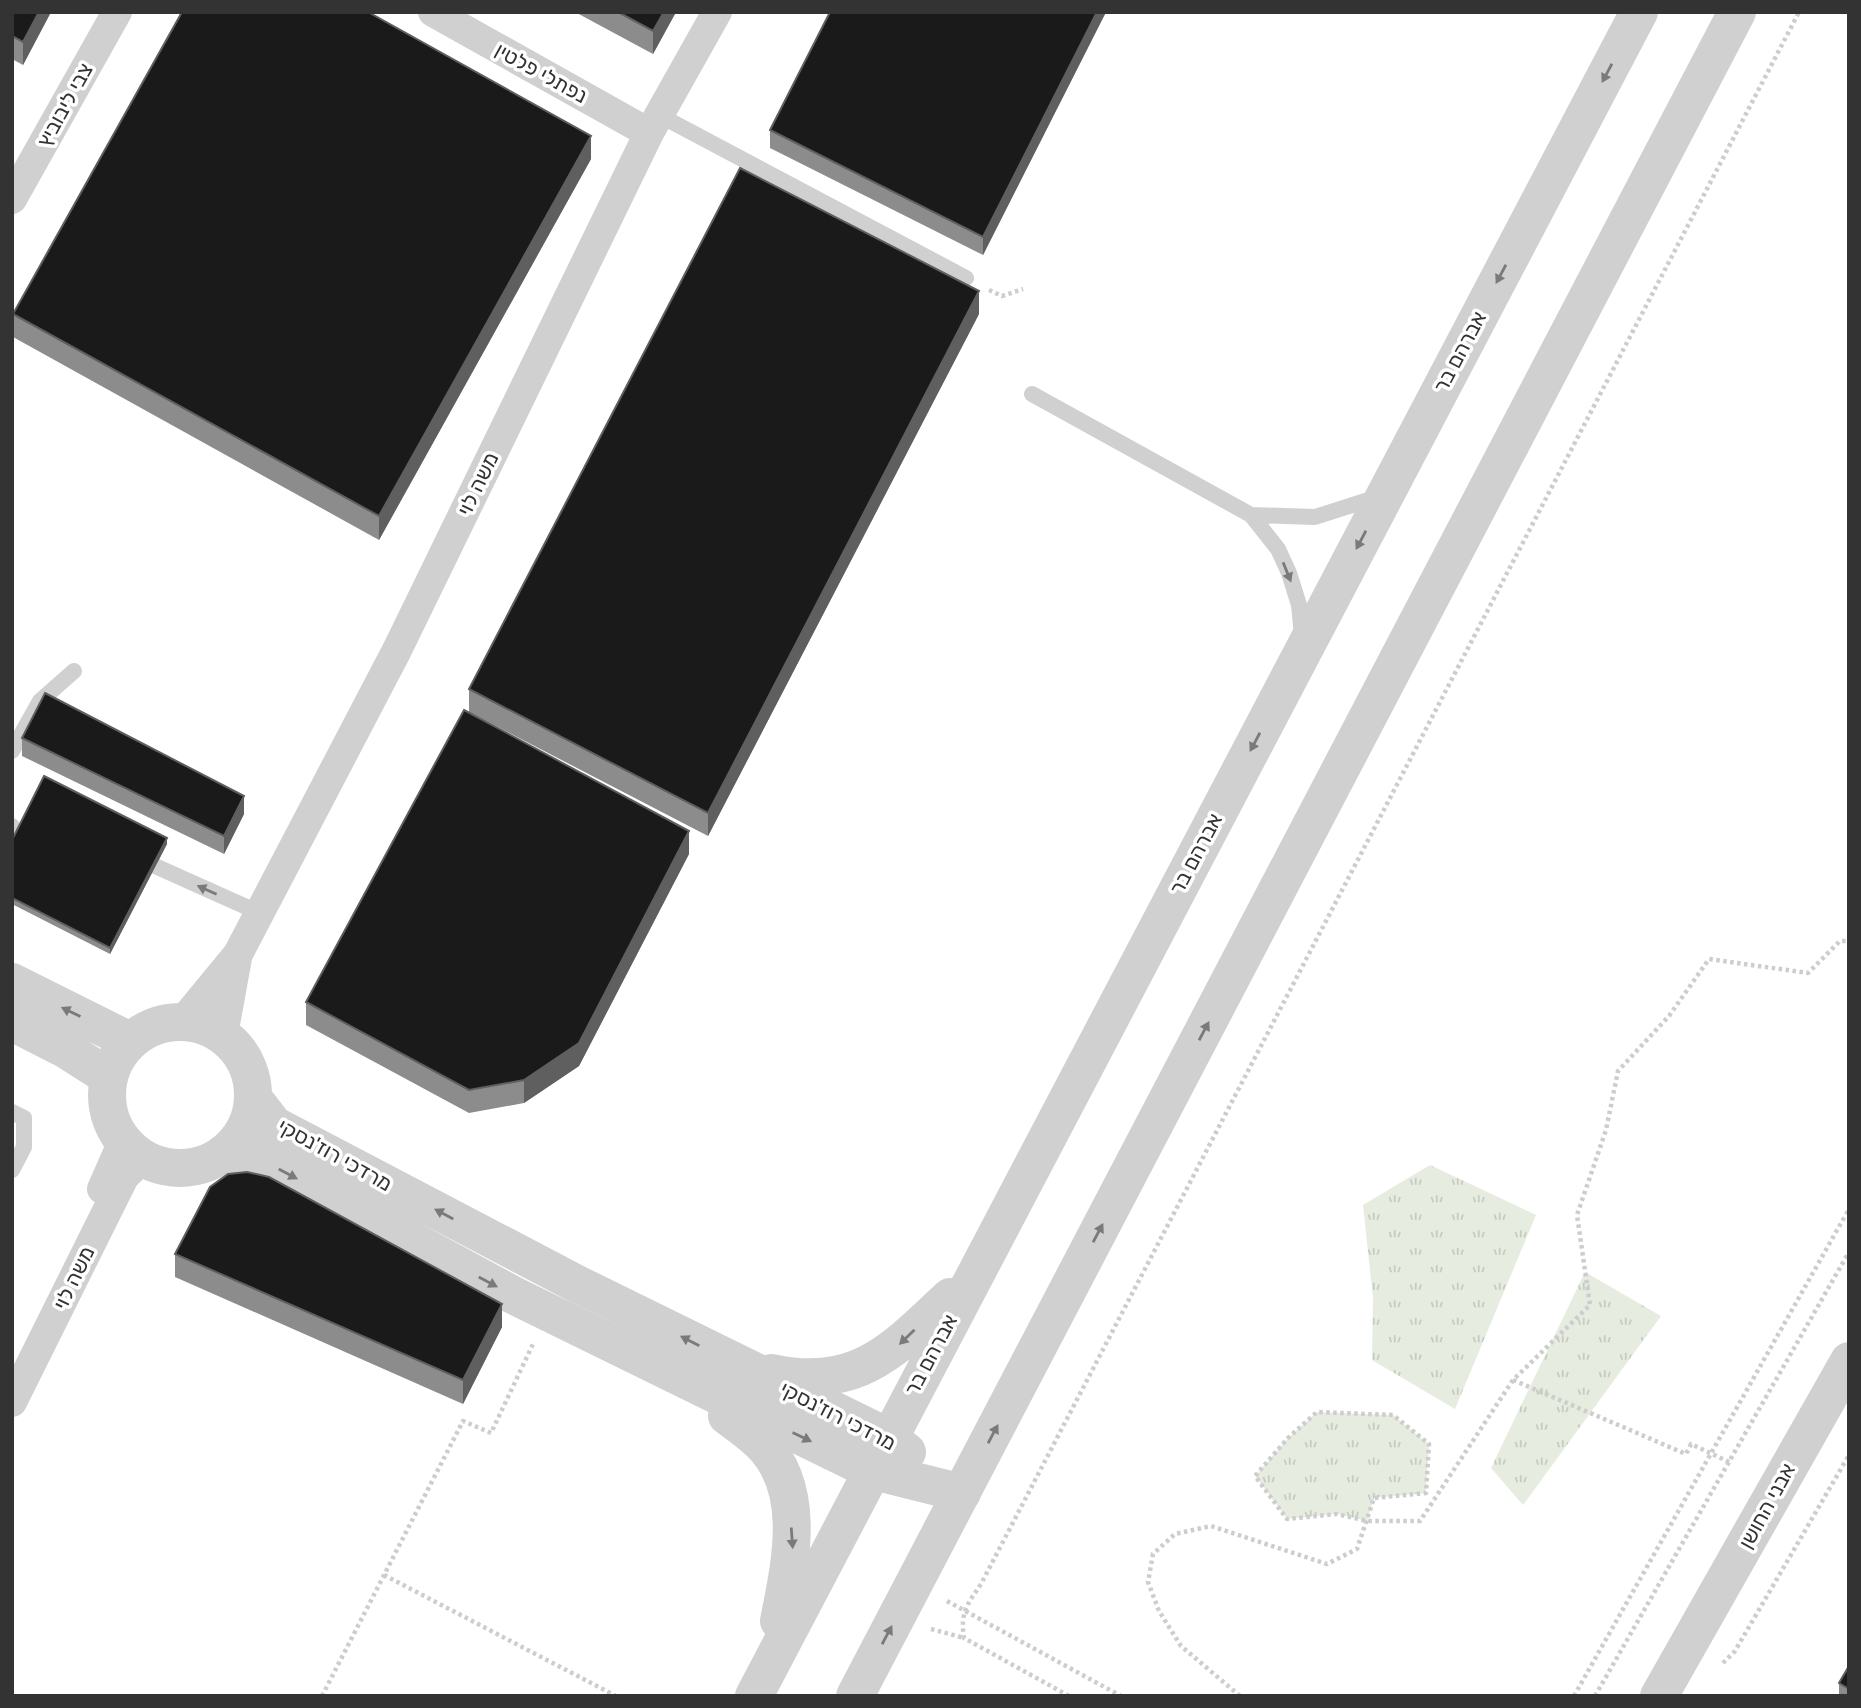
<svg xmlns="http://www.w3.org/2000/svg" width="1861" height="1708" viewBox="0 0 1861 1708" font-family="Rubik,Heebo,sans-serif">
<defs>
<pattern id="grass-tufts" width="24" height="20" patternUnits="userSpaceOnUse" patternTransform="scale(1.75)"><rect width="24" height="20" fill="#e6ecdf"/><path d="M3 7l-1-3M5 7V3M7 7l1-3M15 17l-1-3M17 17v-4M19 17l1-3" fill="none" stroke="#c6cbc0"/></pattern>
</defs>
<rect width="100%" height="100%" fill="#fff"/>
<!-- grass -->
<path fill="url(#grass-tufts)" d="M1430,1165l106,50 -81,194 -83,-49 1,-62 -10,-93z
M1585,1272l76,44 -138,189 -32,-37z
M1317,1412l76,3 36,29 -3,49 -52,5 -7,23 -30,-7 -50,5 -32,-43 33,-38z"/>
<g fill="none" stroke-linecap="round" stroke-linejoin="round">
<!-- path -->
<path stroke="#cdcdcd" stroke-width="4.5" stroke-dasharray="3.5 3.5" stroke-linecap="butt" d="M989,290l13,6 21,-7
M1513,1380l173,74 5,-10 38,18
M384,1575l232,121
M947,1601l174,95
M931,1629l33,9
M1723,1663l12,-12 114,-196
M322,1696l141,-275 28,12 42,-89
M1069,1696l-105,-58c-4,-26 3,-33 17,-54l818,-1572
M1240,1696l-59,-50 -22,-35 -11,-29 5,-28 22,-20 36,-8 116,38 30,-15 17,-51 52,-5 3,-49 -36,-29 -76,-3 -29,26 -33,38 32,43 50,-5 30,7h53l93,-141 77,-75 -13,-90 29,-85 12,-59 51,-55 40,-57 99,14 32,-32h9
M1574,1696l275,-487
M1595,1696l254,-444"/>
<!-- service -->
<path stroke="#d0d0d0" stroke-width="16" d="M659,115l307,163
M1032,394l219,121 27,34 11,24 10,32 3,31
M1251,515l64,2 56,-18 4,-5
M12,751l28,-50 34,-30
M12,826l4,13h-4
M155,866l105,47
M12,1112l12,6v29l-12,23"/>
<!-- minor -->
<path stroke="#d0d0d0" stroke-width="30" d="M433,12l216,121
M12,199l105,-187
M182,1022l56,-68 159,-304 252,-517 68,-121
M223,1035l14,-77
M102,1189l21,-48
M12,1402l112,-225 19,-19"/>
<!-- tertiary -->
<path stroke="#d0d0d0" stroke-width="38" d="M12,982l118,59
M12,1022l53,27 44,28
M107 1095a73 73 0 1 1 146 0a73 73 0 1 1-146 0Z
M253,1098l21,27 303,159 311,153 19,15
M224,1153l32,3 257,139 357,175 92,23
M772,1373c85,18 122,-23 178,-76
M727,1416c11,8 24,17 34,27 47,46 29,122 18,178
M754,1696l885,-1684
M855,1696l882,-1684
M1659,1696l190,-335"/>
</g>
<!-- wall -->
<path fill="#8c8c8c" d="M12,12h39l-28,53 -11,-6z
M575,12h101l-23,42z
M1106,12l-123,243 -213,-107v-18z
M591,159l-212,381 -366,-203v-23z
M979,314l-271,522 -239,-124v-23z
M22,738l222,76 -20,40 -202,-98z
M12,840l155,4 -57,110 -98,-50z
M689,854l-110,212 -55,37 -55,10 -163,-88v-23z
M175,1254l327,73 -39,77 -288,-127z
M1849,1666v30h-10v-13z"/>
<!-- shaded-wall -->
<path fill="#5f5f5f" d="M39,12h12l-28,53v-23z
M664,12h12l-23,42v-23z
M1097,12h9l-123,243v-18z
M591,136v23l-212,381v-24z
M979,291v23l-271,522v-23z
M244,796v18l-20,40v-18z
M689,831v23l-110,212 -55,37v-23z
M167,838v6l-57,110v-6z
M502,1304v23l-39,77v-24z"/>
<!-- building -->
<path fill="#1a1a1a" stroke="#5f5f5f" stroke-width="2" d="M12,12h27l-16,30 -11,-6z
M182,12h186l223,124 -212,380 -366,-202z
M618,12h46l-11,19z
M830,12h267l-114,225 -213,-107z
M740,168l239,123 -271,522 -239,-124z
M45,693l199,103 -20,40 -202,-98z
M464,710l225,121 -110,212 -55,37 -55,10 -163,-88z
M44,776l123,62 -57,110 -98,-50v-58z
M247,1172l22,5 233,127 -39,76 -288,-126 35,-67 18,-13z
M1849,1666v23l-10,-6z"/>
<!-- one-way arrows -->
<defs><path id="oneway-solid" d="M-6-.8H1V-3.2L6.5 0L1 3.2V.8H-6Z" transform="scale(1.75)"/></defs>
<g fill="#7a7a7a">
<use href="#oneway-solid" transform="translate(1607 73) rotate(118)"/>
<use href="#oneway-solid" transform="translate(1501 274) rotate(118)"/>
<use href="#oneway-solid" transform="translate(1361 540) rotate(118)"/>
<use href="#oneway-solid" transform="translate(1287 572) rotate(68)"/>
<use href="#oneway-solid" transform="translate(1255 742) rotate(118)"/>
<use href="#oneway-solid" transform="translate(207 890) rotate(-156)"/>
<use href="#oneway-solid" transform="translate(71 1012) rotate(-154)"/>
<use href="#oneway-solid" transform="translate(1204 1031) rotate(-62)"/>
<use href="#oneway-solid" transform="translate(288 1174) rotate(28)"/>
<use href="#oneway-solid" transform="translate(444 1214) rotate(-152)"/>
<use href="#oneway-solid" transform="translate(1098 1233) rotate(-62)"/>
<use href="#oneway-solid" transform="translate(488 1282) rotate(28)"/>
<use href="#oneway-solid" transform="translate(907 1337) rotate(136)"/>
<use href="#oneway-solid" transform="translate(690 1341) rotate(-153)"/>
<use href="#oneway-solid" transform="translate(993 1434) rotate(-62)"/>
<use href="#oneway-solid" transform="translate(802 1437) rotate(26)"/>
<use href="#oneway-solid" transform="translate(792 1538) rotate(86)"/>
<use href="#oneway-solid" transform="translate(887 1635) rotate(-62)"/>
</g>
<g text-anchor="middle" stroke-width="7" stroke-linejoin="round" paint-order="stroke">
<!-- street labels -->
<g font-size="21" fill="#333" stroke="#fff">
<text transform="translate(541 73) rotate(29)" y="7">נפתלי פלטין</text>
<text transform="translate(65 105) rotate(-61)" y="7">צבי ליבוביץ</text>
<text transform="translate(1460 352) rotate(-62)" y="7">אברהם בר</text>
<text transform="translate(478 484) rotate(-64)" y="7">משה לוי</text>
<text transform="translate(1196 854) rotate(-62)" y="7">אברהם בר</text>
<text transform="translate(335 1155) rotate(29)" y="7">מרדכי רוז'נסקי</text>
<text transform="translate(74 1278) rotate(-64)" y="7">משה לוי</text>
<text transform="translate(931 1355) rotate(-62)" y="7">אברהם בר</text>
<text transform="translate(838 1416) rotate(27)" y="7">מרדכי רוז'נסקי</text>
<text transform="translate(1767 1506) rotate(-61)" y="7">אבני החושן</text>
</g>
</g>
<!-- border -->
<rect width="1861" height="1708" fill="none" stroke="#333333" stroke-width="28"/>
</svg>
